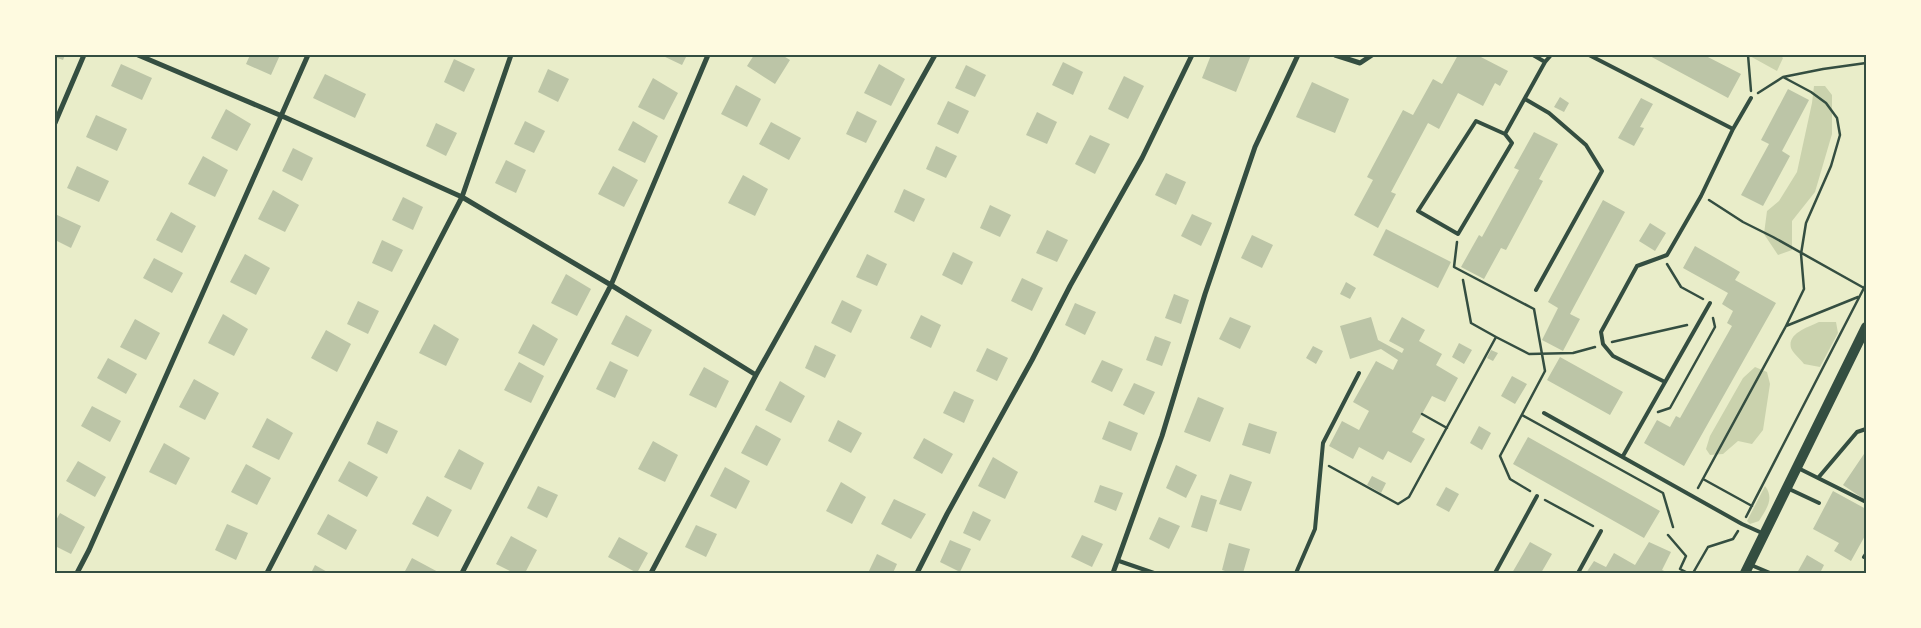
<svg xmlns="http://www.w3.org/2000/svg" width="1921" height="628" viewBox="0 0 1921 628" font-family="'DejaVu Sans',sans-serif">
<rect width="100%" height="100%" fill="#e9edc9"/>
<!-- green -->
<path fill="#cad2ad" d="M1748,55h32l3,3 -6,13z
M1814,86h11l7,9v39l-17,58 -23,29v29l-14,5 -14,-21 3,-23 12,-10 18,-29 15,-69z
M1819,322h17l2,11 -18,34 -16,-3c-4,-5 -11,-11 -13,-16 -4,-15 18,-21 28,-26z
M1755,367l12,5 3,12 -7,46 -11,14 -14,-3 -15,13 -13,1 -4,-6 4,-13 33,-58z
M1765,486c10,13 1,23 -6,35l-9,3 -3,-3z"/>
<!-- building -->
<path fill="#bcc5a7" d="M55,55h10l-2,5 -8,-3z
M250,55h30l-9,20 -25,-11z
M661,55h26l-5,10z
M754,55h28l8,5 -15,24 -28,-18z
M1211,55h40l-15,37 -34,-14z
M1458,55h19l31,16 -8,15 -5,-3 -12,23 -25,-13 -19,36 -11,-6 -37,69 5,2 -18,34 -24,-13 19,-35 -6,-3 36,-67 10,5 20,-36 9,5z
M1648,55h56l37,19 -13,24z
M454,59l21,10 -11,23 -20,-10z
M1063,62l20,10 -10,23 -21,-10z
M121,64l31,14 -10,22 -31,-14z
M879,64l26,15 -14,27 -27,-13z
M966,65l20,10 -11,22 -20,-9z
M548,69l21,10 -11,23 -20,-10z
M325,74l41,20 -11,24 -42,-20z
M1124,76l20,10 -16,33 -20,-10z
M653,78l25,15 -14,27 -26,-13z
M1312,82l37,17 -14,34 -39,-16z
M736,85l25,14 -14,28 -26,-13z
M1788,89l21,11 -27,51 8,5 -27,50 -22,-11 28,-51 -8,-4z
M1560,97l9,6 -5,9 -10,-5z
M1641,98l12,6 -13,23 4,1 -10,18 -16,-8z
M948,101l21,10 -11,23 -21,-10z
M226,109l25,15 -14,27 -26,-13z
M857,111l20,10 -11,22 -20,-9z
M1037,112l20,10 -10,22 -21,-9z
M96,115l31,14 -10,22 -31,-14z
M525,121l20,10 -11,22 -20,-9z
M633,121l25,15 -13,27 -27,-13z
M771,122l30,16 -12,22 -30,-16z
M436,123l21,10 -11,23 -20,-10z
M1534,132l24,12 -19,35 4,2 -37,69 -5,-2 -17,31 -23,-12 18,-32 3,2 37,-67 -5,-2z
M1090,135l20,9 -15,30 -20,-10z
M936,146l21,10 -11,22 -20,-9z
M293,148l20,10 -11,23 -20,-10z
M203,156l25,14 -13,27 -27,-13z
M506,160l20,10 -10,23 -21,-10z
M77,166l32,15 -10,21 -32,-14z
M613,166l25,14 -14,27 -26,-13z
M1166,173l20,9 -10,23 -21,-10z
M743,175l25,14 -13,27 -27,-13z
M904,189l21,10 -11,23 -20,-10z
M273,190l26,15 -14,27 -27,-13z
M403,197l20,10 -10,23 -21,-10z
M1603,200l22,12 -55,102 10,5 -17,32 -21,-11 16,-32 -10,-6z
M990,205l21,10 -11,22 -20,-9z
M171,212l25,14 -14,27 -26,-13z
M55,214l26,12 -10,22 -16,-8z
M1192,214l20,9 -11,23 -20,-10z
M1650,223l16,10 -11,18 -16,-10z
M1386,229l65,33 -13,26 -65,-33z
M1047,230l21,10 -11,22 -21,-9z
M1252,235l21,10 -11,23 -21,-10z
M382,240l21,10 -11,22 -20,-9z
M1695,246l45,26 -5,8 41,23 -92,163 -40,-23 13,-23 13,7 6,-11 4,2 52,-92 -5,-3 6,-12 -11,-7 6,-11 -45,-25z
M953,252l20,10 -11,23 -20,-10z
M245,254l25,14 -14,27 -26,-13z
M867,254l20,10 -10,22 -21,-9z
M154,258l29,15 -11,20 -29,-15z
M566,274l25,15 -14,27 -26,-13z
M1022,278l21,10 -11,23 -21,-10z
M1346,282l10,6 -6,11 -10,-5z
M1174,294l15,6 -8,24 -16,-6z
M842,300l20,10 -11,23 -20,-10z
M358,301l21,10 -11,23 -21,-10z
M1075,303l21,9 -11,23 -20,-10z
M223,314l25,15 -14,27 -26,-13z
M626,315l26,15 -14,27 -27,-13z
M921,315l20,10 -10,23 -21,-10z
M1230,317l21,9 -11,23 -21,-10z
M1371,317l7,23 24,13 2,-4 -15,-8 13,-24 23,13 -6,11 23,13 -6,11 22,13 -13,24 -13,-6 -20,36 13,7 -14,24 -23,-12 -5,9 -24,-13 -6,12 -24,-13 13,-25 17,9 10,-19 -16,-9 23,-41 17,9 5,-10 -17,-11 -31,10 -10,-33z
M135,319l25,14 -14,27 -26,-13z
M434,324l25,15 -13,27 -27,-13z
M533,324l25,15 -14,27 -26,-13z
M326,330l25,14 -14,28 -26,-14z
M1155,336l16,6 -9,24 -16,-6z
M1459,343l13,7 -8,14 -12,-7z
M815,345l21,10 -11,23 -20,-10z
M1313,346l10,5 -7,13 -10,-6z
M987,348l21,10 -11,23 -21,-10z
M1491,350l7,3 -5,8 -6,-3z
M1560,357l63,35 -13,23 -63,-35z
M108,358l29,16 -11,20 -29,-16z
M1102,360l21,9 -11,23 -21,-10z
M610,361l18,9 -13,28 -19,-9z
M519,362l25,14 -13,27 -27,-13z
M704,367l25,14 -13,27 -27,-13z
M1512,376l15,8 -12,20 -14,-8z
M194,379l25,14 -14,27 -26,-13z
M780,381l25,15 -14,27 -26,-13z
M1134,383l21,9 -11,23 -21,-10z
M954,391l20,9 -10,23 -21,-10z
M1198,397l26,11 -14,34 -26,-10z
M92,406l29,15 -11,21 -29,-16z
M267,418l26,15 -14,27 -27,-13z
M838,420l24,13 -11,20 -23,-12z
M377,421l21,10 -11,23 -20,-10z
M1109,421l29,12 -7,18 -29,-12z
M1249,423l28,9 -7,22 -28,-9z
M756,425l25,14 -14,27 -26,-13z
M1479,426l12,7 -9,17 -12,-7z
M1528,437l132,74 -16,27 -131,-74z
M924,438l29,16 -11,20 -29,-16z
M653,441l25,14 -13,27 -27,-13z
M164,443l26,15 -14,27 -27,-13z
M459,449l25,14 -13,27 -27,-13z
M1866,451v48l-1,1 -22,-15z
M993,457l25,15 -13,27 -27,-13z
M78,461l28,16 -11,20 -29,-16z
M349,461l29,16 -11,20 -29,-16z
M246,464l25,14 -14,27 -26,-13z
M1176,465l21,10 -11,23 -20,-10z
M725,467l25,14 -14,28 -26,-13z
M1230,474l22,8 -11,29 -22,-7z
M1372,476l14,7 -5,10 -14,-8z
M841,482l25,15 -14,27 -26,-13z
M1100,485l23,8 -7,18 -22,-9z
M538,486l20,9 -11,23 -20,-10z
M1446,487l13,7 -10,18 -13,-7z
M1833,491l33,18v25l-15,27 -17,-10 5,-8 -26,-14z
M1201,495l16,5 -10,32 -16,-5z
M427,496l25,14 -14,27 -26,-13z
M894,499l32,15 -15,25 -30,-15z
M973,511l18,9 -11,21 -17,-8z
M60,513l25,14 -14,27 -16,-8v-24z
M328,514l29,16 -11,20 -29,-16z
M1159,517l21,9 -11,23 -20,-10z
M227,524l21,9 -12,27 -21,-10z
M696,525l21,9 -11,23 -21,-10z
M1082,535l21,9 -11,23 -21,-10z
M511,536l26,14 -12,23h-11l-18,-9z
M619,537l29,16 -11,20 -29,-16z
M950,540l21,9 -11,23 -20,-10z
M1530,542l22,12 -11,19h-29z
M1649,542l22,10 -9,18 7,3h-83l8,-12 12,6 8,-14 21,12z
M1229,543l21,6 -7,24h-12l-9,-3z
M877,554l20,10 -4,9h-25z
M1807,555l17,10 -4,8h-23z
M412,558l28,15h-36z
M315,565l14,8h-18z"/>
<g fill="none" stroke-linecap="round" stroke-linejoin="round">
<!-- path -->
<path stroke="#344e41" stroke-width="2.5" d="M1748,55l3,36
M1783,77l28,15 15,11 11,15 3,17 -9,31 -25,57 -5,31 3,35 -18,37
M1758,93l25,-16 40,-8 43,-6
M1709,200l34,22 30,15 91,51
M1457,242l-3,25 80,42 11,62 -45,85 10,23 20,12
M1667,264l14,23 22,12
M1463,280l8,43 25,14
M1612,342l75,-17
M1658,412l12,-4 45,-81 -2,-9
M1422,414l25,14
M1522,415l141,78 10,34
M1329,466l69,38 11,-7 87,-160 33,17 44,-1 22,-6
M1703,479l49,27
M1698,488l88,-162 72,-29
M1545,500l48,26
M1746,517l120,-233
M1668,535l18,21 -6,13 8,4
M1693,573l15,-26 25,-8 5,-8"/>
<!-- service -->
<path stroke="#344e41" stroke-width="4" d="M1533,55l12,7 6,-7
M1589,55l144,74 -32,67 -34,59 -30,11 -36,66 2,12 10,12 52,26
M1525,99l24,14 37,32 16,26 -66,119
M1733,129l18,-31
M1505,134l7,9 -54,91 -40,-23 58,-90 29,13 40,-72
M1544,413l198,111 20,9
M1623,456l87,-153
M1798,468l20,10 39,-46 9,-3
M1818,478l48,24
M1787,488l32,15
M1864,557l2,-3
M1119,561l35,12
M1751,565l19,8
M1296,573l19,-44 8,-86 36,-70
M1495,573l42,-77
M1578,573l23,-42"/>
<!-- minor -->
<path stroke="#344e41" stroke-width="5" d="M138,55l144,61 180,81 149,88 145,90
M1335,55l25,8 12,-8
M55,123l29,-68
M77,573l12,-23 219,-495
M267,573l195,-376 49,-142
M462,573l149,-288 97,-230
M651,573l105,-198 179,-320
M917,573l30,-59 85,-154 38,-74 72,-128 50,-103
M1113,573l49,-137 43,-142 50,-147 43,-92"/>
<!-- secondary -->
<path stroke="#344e41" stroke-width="10" d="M1745,573l121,-246"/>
</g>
<!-- border -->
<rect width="1921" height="628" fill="none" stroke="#fefae0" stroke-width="112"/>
<rect x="56" y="56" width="1809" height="516" fill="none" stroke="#344e41" stroke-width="2"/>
</svg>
